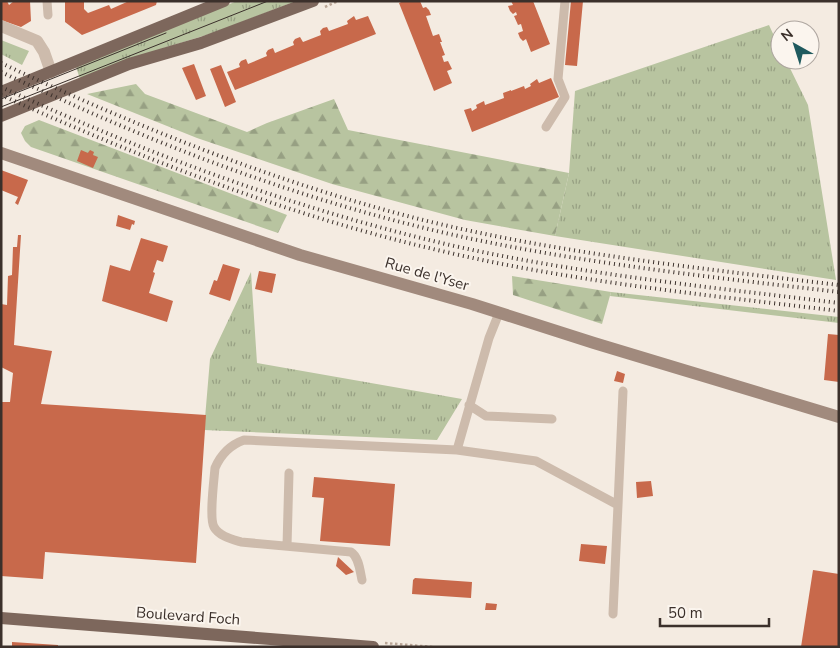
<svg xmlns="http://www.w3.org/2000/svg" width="840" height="648" viewBox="0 0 840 648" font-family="'Nunito Sans',sans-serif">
<defs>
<pattern id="grass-tufts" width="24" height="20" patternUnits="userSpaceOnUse" patternTransform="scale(1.25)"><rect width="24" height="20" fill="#b8c4a0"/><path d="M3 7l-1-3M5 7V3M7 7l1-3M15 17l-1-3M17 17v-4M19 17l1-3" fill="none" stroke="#97a083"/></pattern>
<pattern id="forest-firs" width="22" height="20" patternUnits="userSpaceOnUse" patternTransform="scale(1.25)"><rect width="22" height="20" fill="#b8c4a0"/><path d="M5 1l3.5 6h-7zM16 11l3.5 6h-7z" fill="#97a083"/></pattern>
</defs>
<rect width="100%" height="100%" fill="#f4ebe1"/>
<!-- grass -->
<path fill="url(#grass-tufts)" d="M237,1h59l-80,31 -52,16 -84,31 -4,-12z
M769,25l11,24v11h6l22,45 28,175 -281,-44 14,-63 6,-82z
M1,40l28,11 -7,14 -21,-11z
M251,272l6,91 205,36 -25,41 -233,-10 6,-71z
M611,292l228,25v6l-229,-27z"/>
<!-- forest -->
<path fill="url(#forest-firs)" d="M136,84l9,10 102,38 20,-9 67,-24 14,31 221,43 -14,63 -90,-16 -133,-36 -135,-46 -110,-44z
M39,120l248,95 -9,18 -247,-86 -6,-6 -4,-8 4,-7z
M512,276l99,16 -9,32 -89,-29z"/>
<!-- building -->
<path fill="#c8694b" d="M1,1h6l2,4 5,-4h16l1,20 -10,6 -20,-7z
M65,1h19v8l4,4 21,-8 2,4 18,-8h28l-1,4 -74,30 -17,-13z
M403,1h17l3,7 3,-1 3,3 2,5 -5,1 7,20 6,-2 3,8h-2l5,13 -3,1 2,6 4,-1 4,8 -5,2 5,12 -18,8 -35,-88z
M511,1h22l17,43 -19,8 -5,-13 -3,2 -3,-3 -2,-5 5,-2 -2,-7 -3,1 -4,-9 3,-1 -1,-3 -3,2 -3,-3 -2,-5 5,-1z
M571,1h12l-6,65 -12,-1z
M354,16l2,4 12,-4 8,18 -141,56 -8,-18 13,-5 -1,-3 2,-3 5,-2 2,5 19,-8 -1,-3 2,-3 5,-2 2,5 19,-8 -1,-3 2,-3 5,-2 3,5 18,-7 -1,-4 3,-3 4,-1 2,4 19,-7 -1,-3z
M194,64l12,32 -10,4 -14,-32z
M221,65l15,37 -11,5 -15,-38z
M551,78l8,19 -87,35 -8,-22 7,-2 1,3 5,-3 -1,-3 8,-4 1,4 19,-7 -1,-5 8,-3v1l13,-5 1,3 6,-3 -1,-2 7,-5 2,4z
M81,150l7,3 2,-3 4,2 -1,3 5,2 -5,11 -16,-7z
M1,170l27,10 -10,25 -3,-2 3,-6 -17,-7z
M118,215l17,6 -1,4 -2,-1 -2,6 -14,-4z
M18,235h3l-7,110 38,6 -11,53 165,11 -10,148 -151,-11 -2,27 -42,-3v-163l1,-11h8l3,-29 -12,-6v-63l6,1 1,-29 4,-1 1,-28h4z
M141,238l27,8 -5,16 -6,-2 -4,12 2,1 -6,20 24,8 -6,21 -65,-21 8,-36 20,6z
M223,264l17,5 -10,32 -21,-7 5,-14 3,1z
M259,271l17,3 -4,19 -17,-4z
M828,334l11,1v47l-15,-2z
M617,371l8,3 -2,9 -9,-2z
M314,477l81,7 -5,62 -70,-5 4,-43 -12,-1z
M651,481l2,15 -16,2 -1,-16z
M581,544l26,2 -2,18 -26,-3z
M338,557l16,15 -8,3 -10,-9z
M813,570l26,4v73h-38z
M415,578l57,4 -1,16 -59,-4 1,-14z
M486,603l11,1 -1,6h-11z
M12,642l46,3v2h-46z"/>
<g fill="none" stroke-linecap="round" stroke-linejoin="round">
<!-- path -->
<path stroke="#b9a596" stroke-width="2.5" stroke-dasharray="2.5 2.5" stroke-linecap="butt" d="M325,7l13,-6
M385,643l48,4"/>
<!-- lane -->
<path stroke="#cdbbac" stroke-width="9" d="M47,1l1,14
M546,127l19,-30 -7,-18 7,-78
M469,405l17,11 66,3
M457,450l79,11 82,44 -5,109
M618,505l5,-114
M287,546l2,-73
M362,580c-2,-9 -3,-23 -11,-28l-110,-10c-10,-3 -22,-6 -27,-15 -5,-9 0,-47 1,-59 6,-14 15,-23 29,-28l213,10 32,-112 10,-25"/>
<!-- street -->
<path stroke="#cdbbac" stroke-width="12" d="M1,26l36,15 7,11 7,20"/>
<!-- secondary -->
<path stroke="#a18a7d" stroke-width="12" d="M1,153l299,102 172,49 122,39 245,74"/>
<!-- primary -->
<path stroke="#7d675c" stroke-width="12" d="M1,92l223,-91
M1,116l128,-52 72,-21 112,-42
M1,618l372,29"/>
<!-- tram -->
<path stroke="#3b302b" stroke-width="1" d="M1,99l165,-66
M1,107l267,-106"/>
<!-- rail -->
<path stroke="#3b302b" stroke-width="4" stroke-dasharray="1 4" stroke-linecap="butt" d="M1,63c134,63 271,118 414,155 139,35 282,50 424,67
M1,72c23,11 46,21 68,31 124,56 252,102 385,132 126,28 256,42 385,57
M1,87c144,66 294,122 449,158 128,29 259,42 389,58
M1,95c144,65 291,122 445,157 129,30 261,43 393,59"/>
</g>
<g text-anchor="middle" stroke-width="4" stroke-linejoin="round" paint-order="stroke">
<!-- street labels -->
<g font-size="15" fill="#3b302b" stroke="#fbf5ee">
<text transform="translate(427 274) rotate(16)" y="5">Rue de l'Yser</text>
<text transform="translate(188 616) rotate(4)" y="5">Boulevard Foch</text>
</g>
</g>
<!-- border -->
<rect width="840" height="648" fill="none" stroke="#3b302b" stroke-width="5"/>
<!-- north arrow -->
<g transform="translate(795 45) rotate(321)"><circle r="24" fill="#fbf5ee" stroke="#aea6a0"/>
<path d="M0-4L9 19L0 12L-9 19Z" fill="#1f5a5e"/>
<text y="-8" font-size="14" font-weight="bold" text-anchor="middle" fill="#3b302b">N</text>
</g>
<!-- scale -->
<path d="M660 618v8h109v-8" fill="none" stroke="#3b302b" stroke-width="2.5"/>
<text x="668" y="618" font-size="15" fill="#3b302b" stroke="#fbf5ee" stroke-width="4" paint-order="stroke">50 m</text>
</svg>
